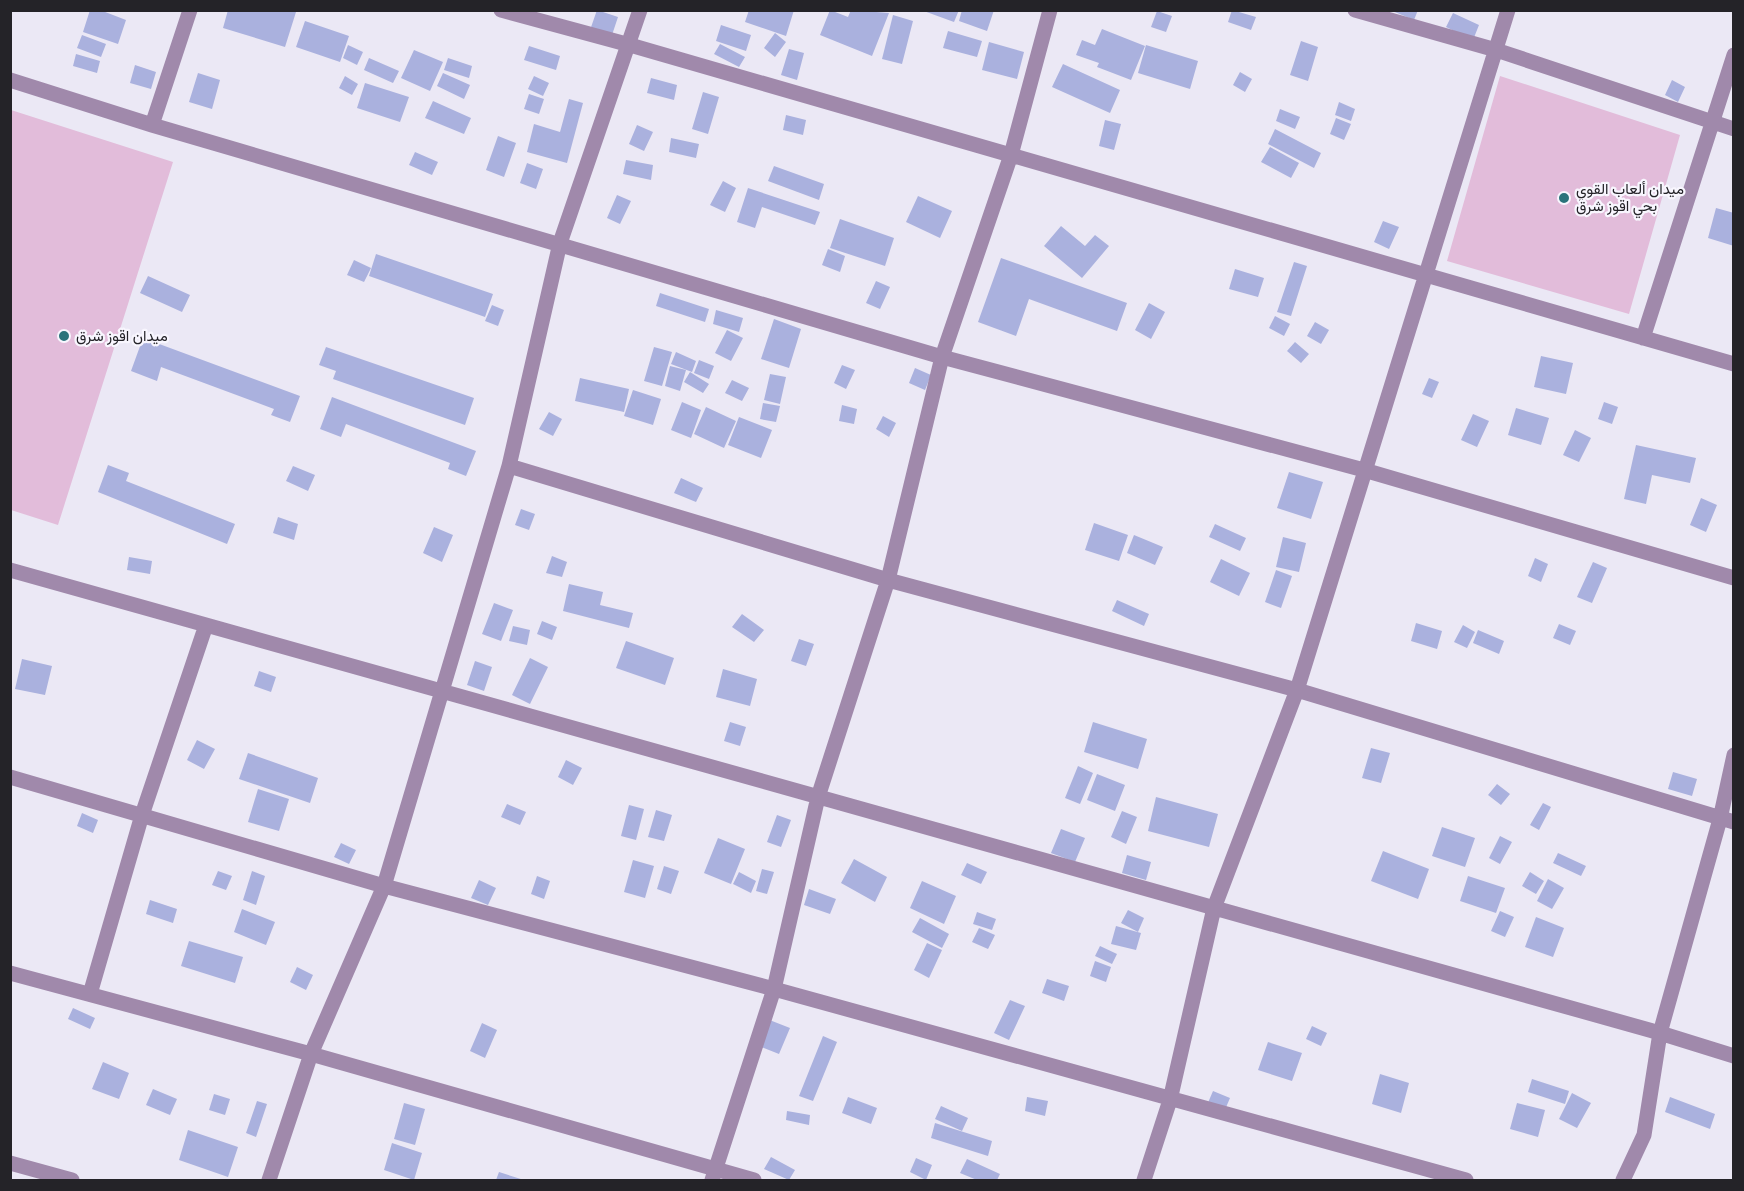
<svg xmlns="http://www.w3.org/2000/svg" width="1744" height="1191" viewBox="0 0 1744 1191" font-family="Overpass,Vazirmatn,sans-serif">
<rect width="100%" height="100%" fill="#ebe8f5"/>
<!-- green -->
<path fill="#e2bcda" d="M1500,76l180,59 -51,179 -182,-53z
M11,110l162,52 -115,363 -47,-15z"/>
<!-- building -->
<path fill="#aab1de" d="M90,10h10l26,10 -8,24 -35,-12z
M228,10l68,2 -11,35 -62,-19z
M597,10l21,7 -8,24 -21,-8z
M749,10h45l-8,26 -41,-14z
M830,10l18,7 3,-7 38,3 -17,43 -52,-21z
M921,10h38l-5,12z
M962,10h32l-7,21 -28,-10z
M1232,10l24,7 -5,13 -23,-8z
M1390,10h28l-4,10z
M1157,11l15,5 -6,16 -15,-5z
M1453,13l26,12 -6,15 -27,-13z
M893,15l20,6 -11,43 -20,-5z
M305,21l44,15 -9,26 -44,-15z
M721,25l30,10 -5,16 -30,-10z
M1102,29l43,17 -14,34 -34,-13 2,-4 -23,-8 6,-15 13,5z
M948,31l34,10 -5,16 -34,-9z
M775,33l11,9 -11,15 -11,-9z
M82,35l24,9 -5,13 -24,-9z
M1301,41l17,6 -10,34 -18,-6z
M989,42l35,10 -7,27 -35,-9z
M720,44l25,13 -6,10 -25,-13z
M348,45l15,7 -6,13 -14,-7z
M1146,45l52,16 -8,28 -52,-16z
M529,46l31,10 -4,14 -32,-10z
M789,49l15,4 -7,27 -16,-5z
M414,50l29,12 -13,29 -29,-13z
M76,54l24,7 -3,12 -24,-7z
M369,58l30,13 -6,12 -29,-13z
M448,58l24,8 -3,12 -25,-8z
M1063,64l57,26 -10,23 -58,-26z
M135,65l21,7 -5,17 -21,-6z
M1240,72l12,7 -7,13 -12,-7z
M198,73l22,7 -8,29 -23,-7z
M443,73l27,12 -6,14 -27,-13z
M345,76l13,8 -6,11 -13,-7z
M534,76l15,7 -6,13 -15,-7z
M651,78l26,7 -3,15 -27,-7z
M1672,80l13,7 -7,15 -13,-7z
M365,83l44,14 -9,25 -43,-14z
M703,92l16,5 -11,37 -16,-5z
M529,94l15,5 -5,15 -15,-5z
M569,99l14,4 -16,60 -40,-11 7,-28 26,8z
M433,101l38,17 -7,16 -39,-16z
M1339,102l16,7 -4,12 -16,-6z
M1280,109l20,8 -5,12 -19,-8z
M786,115l20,5 -3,15 -20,-5z
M1336,118l15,6 -7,16 -14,-6z
M1105,120l16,4 -7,26 -15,-4z
M637,125l16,7 -9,19 -15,-7z
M1275,129l46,24 -7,15 -46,-24z
M498,136l18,7 -12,34 -18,-7z
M671,138l28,6 -3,14 -27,-6z
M1270,147l29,16 -8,15 -30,-16z
M415,152l23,10 -6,13 -23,-10z
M626,160l27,5 -2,15 -28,-6z
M527,163l16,6 -7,20 -16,-6z
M774,166l50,18 -5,16 -51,-19z
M723,181l13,7 -11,24 -15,-7z
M748,188l72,24 -5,13 -53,-18 -7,21 -18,-6z
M617,195l14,6 -11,23 -13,-6z
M918,196l34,15 -12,27 -34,-16z
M1716,208l18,5v33l-26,-8z
M840,219l54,19 -9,28 -55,-18z
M1383,221l16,6 -10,22 -15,-7z
M1061,226l24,20 10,-11 14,11 -27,32 -38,-32z
M828,249l17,7 -5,16 -18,-7z
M376,254l117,40 -8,23 -116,-41z
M1001,258l126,45 -10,28 -88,-32 -13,37 -38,-14z
M354,260l17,8 -7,14 -17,-7z
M1294,262l13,4 -16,50 -14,-4z
M1235,269l29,9 -6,19 -29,-8z
M148,276l42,19 -8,17 -42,-19z
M876,281l14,6 -10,22 -14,-6z
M660,293l49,16 -4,13 -49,-16z
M1149,303l16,9 -14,27 -16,-9z
M492,305l12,5 -6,16 -13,-5z
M716,310l27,8 -4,14 -26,-8z
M1275,316l15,8 -6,12 -15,-8z
M774,319l27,10 -12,39 -28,-9z
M1315,322l14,8 -8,14 -14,-8z
M727,330l16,8 -12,23 -16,-8z
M143,338l157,58 -10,26 -19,-7 3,-6 -113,-42 -4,14 -26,-10z
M1295,342l14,12 -8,9 -14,-12z
M326,347l148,51 -9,27 -132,-46 3,-8 -17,-6z
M654,347l18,5 -10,34 -18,-5z
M676,352l20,9 -4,11 -21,-8z
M1541,356l32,7 -7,31 -32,-7z
M699,360l15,6 -5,13 -15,-6z
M842,365l13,5 -9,19 -12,-6z
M670,366l16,4 -6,21 -15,-5z
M915,368l16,7 -6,15 -16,-7z
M690,372l19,12 -6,9 -19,-11z
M770,374l16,3 -6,27 -16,-4z
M580,378l49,11 -5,23 -49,-11z
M1429,378l10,4 -7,16 -10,-4z
M732,380l17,8 -7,13 -17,-8z
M633,390l28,9 -8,26 -29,-9z
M332,397l144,54 -10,25 -18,-7 2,-6 -104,-39 -5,13 -21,-8z
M682,402l19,8 -10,28 -20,-8z
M1604,402l14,5 -6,17 -14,-5z
M763,403l17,3 -4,16 -16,-3z
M842,405l15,4 -3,15 -15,-3z
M706,407l30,14 -12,27 -30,-14z
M1516,408l33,10 -8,27 -33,-10z
M549,412l13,7 -9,17 -14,-7z
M1473,414l16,7 -12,26 -16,-7z
M883,416l13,7 -7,14 -13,-8z
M739,417l33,13 -11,28 -33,-13z
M1575,430l16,8 -12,24 -16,-7z
M1636,445l60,13 -6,25 -38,-8 -6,29 -22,-5z
M108,465l21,8 -3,8 109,43 -8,20 -129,-52z
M293,466l22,9 -7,16 -22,-10z
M1289,472l34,10 -12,37 -34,-11z
M681,478l22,10 -7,14 -22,-9z
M1701,498l16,7 -11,27 -16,-7z
M521,509l14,5 -6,16 -14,-5z
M278,517l20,7 -4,16 -21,-7z
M1094,523l34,12 -9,26 -34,-11z
M1215,524l31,14 -6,13 -31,-14z
M434,527l19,8 -11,27 -19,-9z
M1134,535l29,12 -8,18 -28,-12z
M1283,537l23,6 -7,29 -23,-5z
M552,556l15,6 -5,15 -16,-4z
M129,557l23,4 -2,13 -23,-4z
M1535,558l13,6 -7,18 -13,-6z
M1221,559l29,14 -11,23 -29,-14z
M1593,562l14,6 -15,35 -15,-6z
M1276,570l16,6 -11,32 -16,-6z
M569,584l34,8 -3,13 33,8 -4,15 -66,-17z
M1117,600l32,14 -5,12 -32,-15z
M494,603l19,7 -12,31 -19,-7z
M742,614l22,16 -10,12 -22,-15z
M542,621l15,6 -5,13 -15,-6z
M1416,623l26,8 -5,18 -26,-8z
M1559,624l17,7 -6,14 -17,-7z
M1463,625l12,7 -8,16 -13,-6z
M513,626l17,4 -3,15 -18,-4z
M1478,630l26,11 -5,13 -26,-11z
M799,639l15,5 -8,22 -15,-5z
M626,641l48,17 -9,27 -49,-17z
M530,658l18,9 -18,37 -18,-9z
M22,659l30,7 -7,29 -30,-6z
M475,661l17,6 -8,24 -17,-6z
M723,669l34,10 -7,27 -34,-9z
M259,671l17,6 -5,15 -17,-6z
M730,722l16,5 -6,19 -16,-5z
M1093,722l54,17 -9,30 -54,-17z
M197,740l18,9 -11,20 -17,-9z
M1371,748l19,5 -9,30 -19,-5z
M248,753l70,25 -8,25 -71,-24z
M566,760l16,8 -9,17 -15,-8z
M1078,766l15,7 -13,31 -15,-6z
M1673,772l24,7 -5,17 -24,-7z
M1097,774l28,11 -10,26 -28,-11z
M1497,784l13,10 -9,11 -13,-10z
M258,789l31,10 -10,32 -31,-9z
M1156,797l62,17 -9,33 -61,-16z
M1543,803l8,4 -12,23 -9,-5z
M507,804l19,8 -6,13 -19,-8z
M629,805l15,4 -8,31 -15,-4z
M656,810l16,5 -8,26 -16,-4z
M1122,811l15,6 -11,27 -15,-7z
M82,813l16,7 -5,13 -16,-7z
M777,815l14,5 -10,27 -14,-5z
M1442,827l33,11 -10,29 -33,-11z
M1061,829l24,9 -10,24 -24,-9z
M1500,836l12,6 -12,22 -11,-6z
M718,838l27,11 -14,35 -27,-11z
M341,843l15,7 -7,14 -15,-7z
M1383,851l46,18 -11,30 -47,-18z
M1558,853l28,13 -5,10 -28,-13z
M1127,855l24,7 -5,18 -24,-7z
M854,859l33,18 -12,25 -34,-19z
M633,860l21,6 -9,32 -21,-6z
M967,863l20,9 -6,12 -20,-9z
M664,866l15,5 -8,23 -14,-5z
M762,869l12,3 -7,22 -11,-3z
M218,871l14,5 -6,14 -14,-5z
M252,871l13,5 -9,29 -13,-5z
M739,872l17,9 -5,12 -18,-9z
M1530,872l14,9 -8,13 -14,-8z
M537,876l13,5 -6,18 -13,-5z
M1468,876l37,12 -9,25 -36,-12z
M1548,879l16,9 -12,21 -15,-8z
M479,880l17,8 -8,17 -17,-7z
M922,881l34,15 -12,28 -34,-16z
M809,889l27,10 -6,15 -26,-9z
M150,900l27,9 -4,14 -27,-9z
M242,909l33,13 -9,23 -32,-13z
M1128,910l16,8 -6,14 -17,-9z
M1500,911l14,6 -9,20 -14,-6z
M977,912l19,7 -4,11 -19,-6z
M1536,917l28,11 -11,29 -28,-10z
M920,918l29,16 -7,14 -30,-16z
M1116,926l25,7 -5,17 -25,-6z
M979,928l16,7 -7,14 -16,-7z
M189,941l54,16 -8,26 -54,-17z
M927,943l15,7 -13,28 -15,-8z
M1100,946l17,8 -5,10 -17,-8z
M1095,961l16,6 -5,15 -16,-6z
M297,967l16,8 -7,15 -16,-8z
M1047,979l22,7 -5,15 -22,-8z
M1010,1000l15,6 -16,34 -15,-7z
M73,1008l22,10 -5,11 -22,-10z
M767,1019l23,9 -11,26 -23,-9z
M482,1023l15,7 -12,28 -15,-7z
M1312,1026l15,7 -6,13 -15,-7z
M823,1036l14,6 -24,59 -14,-5z
M1268,1042l34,11 -10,28 -34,-11z
M103,1062l26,11 -10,26 -27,-10z
M1380,1074l29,9 -8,30 -29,-9z
M1532,1079l37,12 -4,13 -37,-12z
M153,1089l24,10 -7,16 -24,-10z
M1213,1091l17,7 -6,14 -17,-7z
M1572,1093l19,10 -14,25 -18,-9z
M214,1094l16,5 -5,16 -16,-5z
M848,1097l29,11 -6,16 -29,-11z
M1027,1097l21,4 -3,15 -20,-5z
M1670,1097l45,17 -5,15 -45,-17z
M257,1101l10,3 -11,33 -10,-4z
M404,1103l21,6 -10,36 -21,-6z
M1517,1103l28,7 -7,27 -28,-8z
M941,1106l27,12 -6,13 -27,-12z
M787,1111l23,4 -1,10 -23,-5z
M935,1123l57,18 -4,15 -57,-18z
M188,1130l50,17 -10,30 -49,-17z
M392,1143l30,10 -8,27 -30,-10z
M771,1157l24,13 -6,10 -25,-11z
M916,1158l16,7 -6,15 -16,-8z
M967,1159l33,15 -3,6h-20l-17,-7z
M499,1172l25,8h-28z"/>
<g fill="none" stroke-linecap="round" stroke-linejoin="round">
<!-- minor -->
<path stroke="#a089ab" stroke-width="15" d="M501,10l129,35 1104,319
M1355,10l141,40 238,79
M10,80l142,45 790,232 422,113 370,108
M152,125l38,-115
M1643,338l91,-283
M509,466l379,114 409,110 437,132
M10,570l1650,463 74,23
M10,777l374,109 390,103 692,191
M10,973l301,81 443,126
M90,994l52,-179 64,-190
M10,1163l62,17
M269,1180l42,-126 73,-168 125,-420 51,-223 80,-233
M712,1180l62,-191 44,-192 70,-217 54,-223 69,-202 39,-145
M1144,1180l26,-80 44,-192 83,-218 211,-680
M1623,1180l21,-45 16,-102 60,-214 14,-64"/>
</g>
<!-- markers -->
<g fill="#2a737b" stroke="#f8f6fe" stroke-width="2">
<circle cx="1564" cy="198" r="6"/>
<circle cx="64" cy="336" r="6"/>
</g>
<g text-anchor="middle" stroke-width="4.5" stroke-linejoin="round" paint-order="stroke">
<!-- poi labels -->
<g font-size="15" fill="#242328" stroke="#f8f6fe" text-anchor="start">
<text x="1576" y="194">ميدان ألعاب القوي<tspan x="1576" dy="17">بحي اقوز شرق</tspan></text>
<text x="76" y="341">ميدان اقوز شرق</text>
</g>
</g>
<!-- border -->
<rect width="1744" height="1191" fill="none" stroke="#242328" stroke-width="24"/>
</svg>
